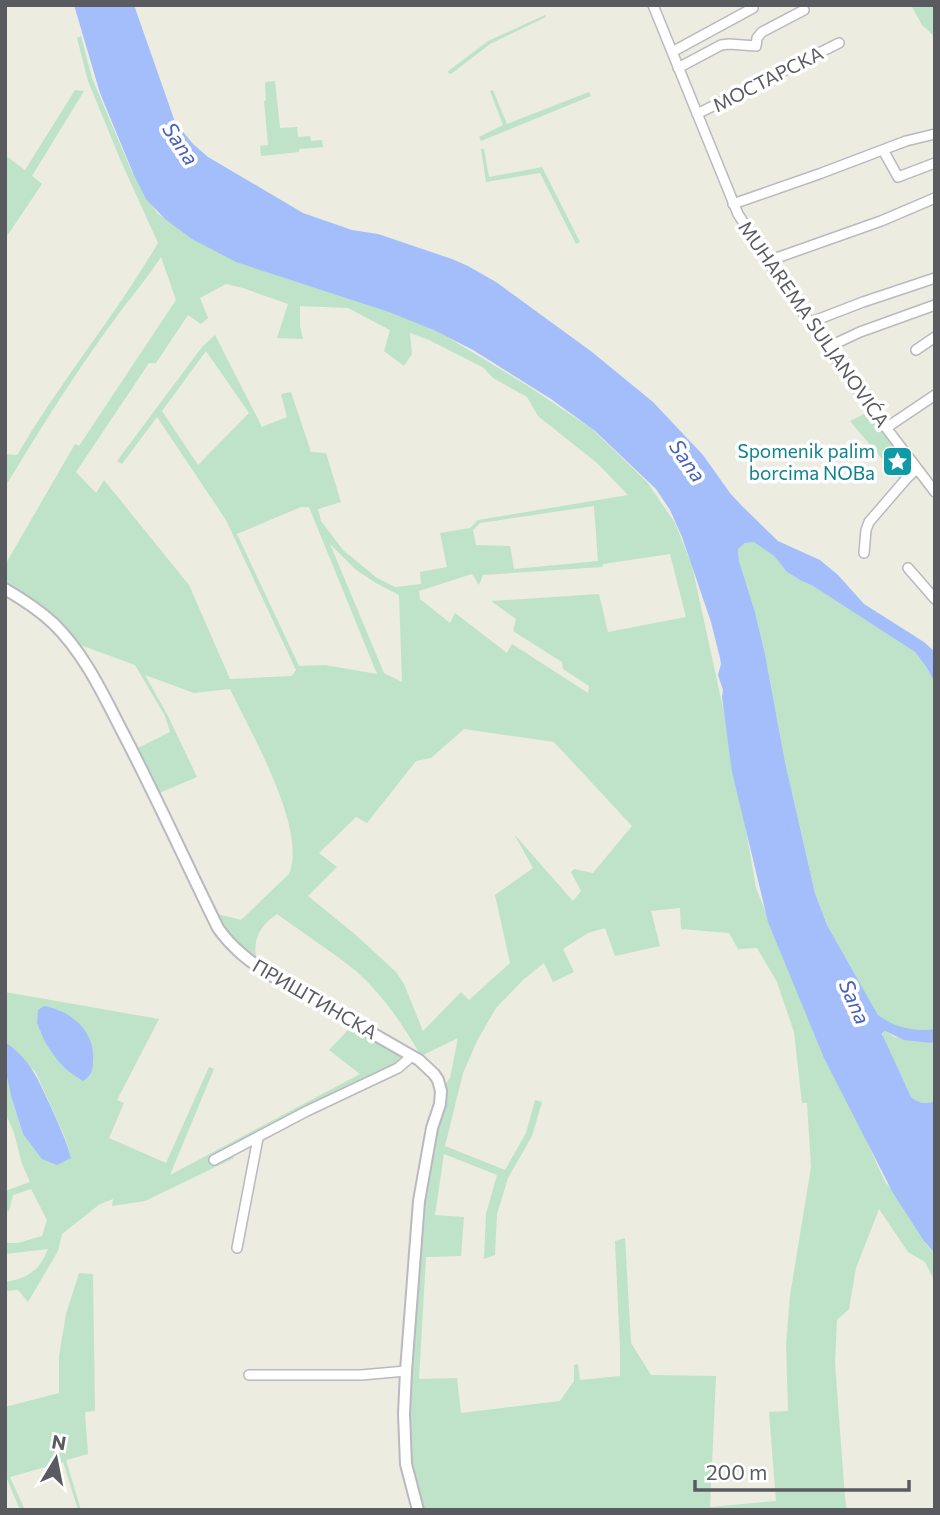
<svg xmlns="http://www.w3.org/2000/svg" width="940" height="1515" viewBox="0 0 940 1515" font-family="Commissioner,sans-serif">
<rect width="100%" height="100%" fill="#ecece1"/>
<!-- green -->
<path fill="#bee3c8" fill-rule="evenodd" d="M911,5h24v32l-13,-12z
M545,15l1,2 -56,27 -39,30 -4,-2 41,-31z
M81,36l11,42 39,92 26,43 38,26 48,24 54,19 103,30 44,23 84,51 64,43 55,53 28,41 17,43 40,183 24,139 22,54 102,229 6,12 35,36 4,24 10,12v27l-10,-20 -17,-10 -29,-43 -23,59 -7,41 -12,11 -2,43 10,135 2,12h-427l-11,-50 -1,-40 12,-204 24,-130 6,-8 8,-40 -37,18c-17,-30 -39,-62 -65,-85 -25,-20 -53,-38 -79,-57 -19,13 -26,28 -19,51l-24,-19 -20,-33 27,7 48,-46c19,-44 -39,-143 -59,-185l-36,4 -49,-18 23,41 29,61 -40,17 -23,-44 36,-18 -5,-16 -30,-51 -63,-23 -67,-54v-23l70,-121 4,2 97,-146 -15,-43c-12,18 -25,34 -38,51 -43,57 -81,118 -118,179v-33l12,1c43,-73 98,-139 141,-212l-38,-84 -32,-78 -11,-43zM226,284l17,4 45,16 -11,34 26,1 -3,-13v-20l48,2 42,22 -6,21 20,15 8,-12 -2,-21 19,7 55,28 9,10 34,19 11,19 59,47 31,32 -150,25 -8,8 -30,5 7,34 -27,5 1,12 -26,3 -18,-9 -34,-28 -22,-29 -3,-12 23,-7 -15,-49 -15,-1 -20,-60 -10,2 6,23 -25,10 -47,-92 -13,12 -85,114 5,3 35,-47 69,103 70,150 -4,6 -62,3 -41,-94 -85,-105 -8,13 -20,-21 73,-109h7l32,-48 13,9 7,-6 -8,-20zM206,351l43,62 -51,52 -36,-54zM594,506l4,55 -84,8 -4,-23 -34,-1 -3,-15 7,-7zM301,507h8l68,167 -52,-9 -26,1 -62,-132zM330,544l26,26 20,13 23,12 3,87 -18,-9zM670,554l16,63 -78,15 -9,-38 -108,7 25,18 -3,12 49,31 1,7 26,17 -1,7 -76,-49 -5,9 -52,-40 -5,10 -30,-24 -1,-8 53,-17 7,11 4,-10 119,-8 1,-3zM464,729l90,13 78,84 -39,47 -19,-4 -3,3 10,19 -8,10 -59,-67 19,34 -38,27 15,68 -41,37 -8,-8 -38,39 -19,-47 -8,-12 -39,-36 -49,-40 29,-29 -18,-14 37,-36 11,6 49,-62 15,-3zM680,908l1,21 48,4 9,16 19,-1 20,34 17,50 8,71h5l4,64 -21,129 -4,48 2,67 -19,1 7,89 -66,6 6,-131 -65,-1 -20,-32 -6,-105 -10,3 5,108v27l-40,4 -2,-16 -4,1v16l-14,20 -99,12 -4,-35 -38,1 7,-122 35,-1 3,-39 -29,-2 9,-61 53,21 -11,39 -2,45 11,-4 2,-41 11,-36 24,-42 10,-34 -7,-2 -9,33 -21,37 -60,-24 18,-73 15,-34 18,-31 28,-29 20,-16 9,19 21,-10 -11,-23 25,-16 17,-5 10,28 45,-10 -9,-35z
M275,81l5,47 17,-1 1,10 12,-1 1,5 11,-1 1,7 -24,2v3l-38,4 -1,-10 8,-1 -4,-44 2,-1 -1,-18z
M75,90l9,1 -52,85 10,8 -37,55v-84l20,15z
M493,90l14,34 82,-32 2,4 -110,45 -2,-4 24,-12 -13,-34z
M481,149h3l5,28 53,-10 38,75 -4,2 -36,-71 -54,9z
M868,412l43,54 -1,4 -10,10 -50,-59z
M754,541l20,15 13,16 13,8 13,6 102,66 12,16 8,15v354l-45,-10 -12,-12 -51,-90 -12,-32 -30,-131 -20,-108 -10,-42 -16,-51 -1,-12 7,-6z
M5,992l154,27 -42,81 7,3 -15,35 57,25 43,-96 5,2 -44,106 190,-101 -31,-24 23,-24 50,29 3,3v3l-175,89 4,8 -89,43 -33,5 1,-7 -13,5 -38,30 -4,17 -30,51 -10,-12 -13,1v-9c22,-3 35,-12 43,-33l-43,5v-11h13l24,-7 5,-16 -16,-31 -18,6 -4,16 -4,1v-21l25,-9 -8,-18 -8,-31 -9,-21v-44l6,28 12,38 48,23 -7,-22 -28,-62 -31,-31z
M885,1031l10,6 36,6 4,-1v59c-10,4 -16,2 -24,-4l-28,-58v-7z
M79,1273l14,1 2,137 -10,1 3,42 -22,6 15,50h-3l-15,-48 -53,15 15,33h-5l-15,-36v-67l54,-14v-37l7,-42z"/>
<!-- water -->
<path fill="#a3befb" d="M74,5h60l41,117 18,22 15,13 95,56 49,17 26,4 74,25 16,7 28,16 96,70 61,50 50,53 27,38 12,13 36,35 42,19 18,15 26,29 60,38 11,10v31l-8,-15 -12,-16 -102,-66 -13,-6 -13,-8 -13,-16 -20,-14 -9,1 -7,6 1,12 16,51 10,42 20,108 30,131 12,32 51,90c17,13 37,17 57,14v13l-4,1 -27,-3 -19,-9 -2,1 -1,2 29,63c8,6 14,8 24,4v153l-11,-13 -31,-48 -69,-135 -56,-136 -36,-150 -10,-75 1,-7 -5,-15 3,-11 -1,-6 -9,-36 -29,-85 -12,-27 -14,-21 -61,-58 -44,-32 -78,-49 -39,-20 -45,-18 -153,-50 -44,-23 -27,-20 -19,-20 -13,-26 -33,-80z
M44,1006c28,5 52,26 49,56 0,9 -3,15 -10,19l-15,-10 -10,-10 -13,-19 -8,-19 1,-13z
M5,1042c25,17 33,37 45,63 8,18 16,34 21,53l-14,7 -15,-6 -19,-25 -12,-38 -6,-28z"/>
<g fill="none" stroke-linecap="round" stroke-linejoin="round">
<defs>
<path id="minor" d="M653,5l85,209 42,66 88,124 67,88
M672,52l81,-44
M678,68l43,-23 8,-1 27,2 1,-8 5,-6 42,-22
M697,114l142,-71
M883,150l15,27 37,-14
M733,204l86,-30 87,-33 29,-7
M768,261l113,-40 54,-23
M811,322l52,-20 72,-24
M828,347l32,-15 75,-27
M916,350l19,-13
M886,428l49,-33
M864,553l2,-23 3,-8 38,-44 10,-9
M908,568l27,31
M214,1160l93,-49 91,-43 14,-12
M237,1248l21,-110
M249,1375h112l45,-4"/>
<path id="tertiary" d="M5,589c17,10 34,21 48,34 31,30 50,71 69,108 34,65 64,132 96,197 14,20 31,33 51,46l150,86 15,14 4,6 3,11 -1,13 -8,24 -13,73 -13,170 -2,43 2,50 12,46"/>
</defs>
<!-- minor casing -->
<use href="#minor" stroke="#b9b9bf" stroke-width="12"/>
<!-- tertiary casing -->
<use href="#tertiary" stroke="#b9b9bf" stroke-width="14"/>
<!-- minor -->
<use href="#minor" stroke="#fff" stroke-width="9"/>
<!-- tertiary -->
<use href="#tertiary" stroke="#fff" stroke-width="10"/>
</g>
<!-- icons -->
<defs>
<symbol id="sight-square" viewBox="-11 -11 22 22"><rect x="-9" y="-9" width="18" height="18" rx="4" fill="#0f9aa8" stroke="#fff"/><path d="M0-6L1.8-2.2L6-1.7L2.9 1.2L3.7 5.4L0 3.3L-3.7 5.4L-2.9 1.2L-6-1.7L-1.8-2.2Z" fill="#fff"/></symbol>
</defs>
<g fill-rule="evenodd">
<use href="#sight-square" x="880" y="444" width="35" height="35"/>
</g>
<g text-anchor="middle" stroke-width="7" stroke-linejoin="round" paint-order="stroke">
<!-- street labels -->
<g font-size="19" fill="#5a5b61" stroke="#fff">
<text transform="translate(768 79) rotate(-27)" y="7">МОСТАРСКА</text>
<text transform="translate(814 324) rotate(55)" y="7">MUHAREMA SULJANOVIĆA</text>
<text transform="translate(315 999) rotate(30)" y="7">ПРИШТИНСКА</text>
</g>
<!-- culture labels -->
<g font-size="19" fill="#0d838f" stroke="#fff" text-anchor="end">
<text x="875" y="458">Spomenik palim<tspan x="875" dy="22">borcima NOBa</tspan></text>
</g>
<!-- water labels -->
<g font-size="21" font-style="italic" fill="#4762bc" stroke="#fff">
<text transform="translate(180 144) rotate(56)" y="7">Sana</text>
<text transform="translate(687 461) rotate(55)" y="7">Sana</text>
<text transform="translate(854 1002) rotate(66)" y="7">Sana</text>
</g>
</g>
<!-- border -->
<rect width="940" height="1515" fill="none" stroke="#5a5b61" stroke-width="14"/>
<!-- north arrow -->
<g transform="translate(56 1459) rotate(10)" stroke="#ffffff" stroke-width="5" paint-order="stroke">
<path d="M0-5L12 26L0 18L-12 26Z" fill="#5a5b61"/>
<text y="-10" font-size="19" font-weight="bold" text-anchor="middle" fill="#5a5b61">N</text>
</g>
<!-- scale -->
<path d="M695 1480v10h214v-10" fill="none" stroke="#5a5b61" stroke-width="3.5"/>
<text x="706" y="1480" font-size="21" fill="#5a5b61" stroke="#ffffff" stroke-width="5" paint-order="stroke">200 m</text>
</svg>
